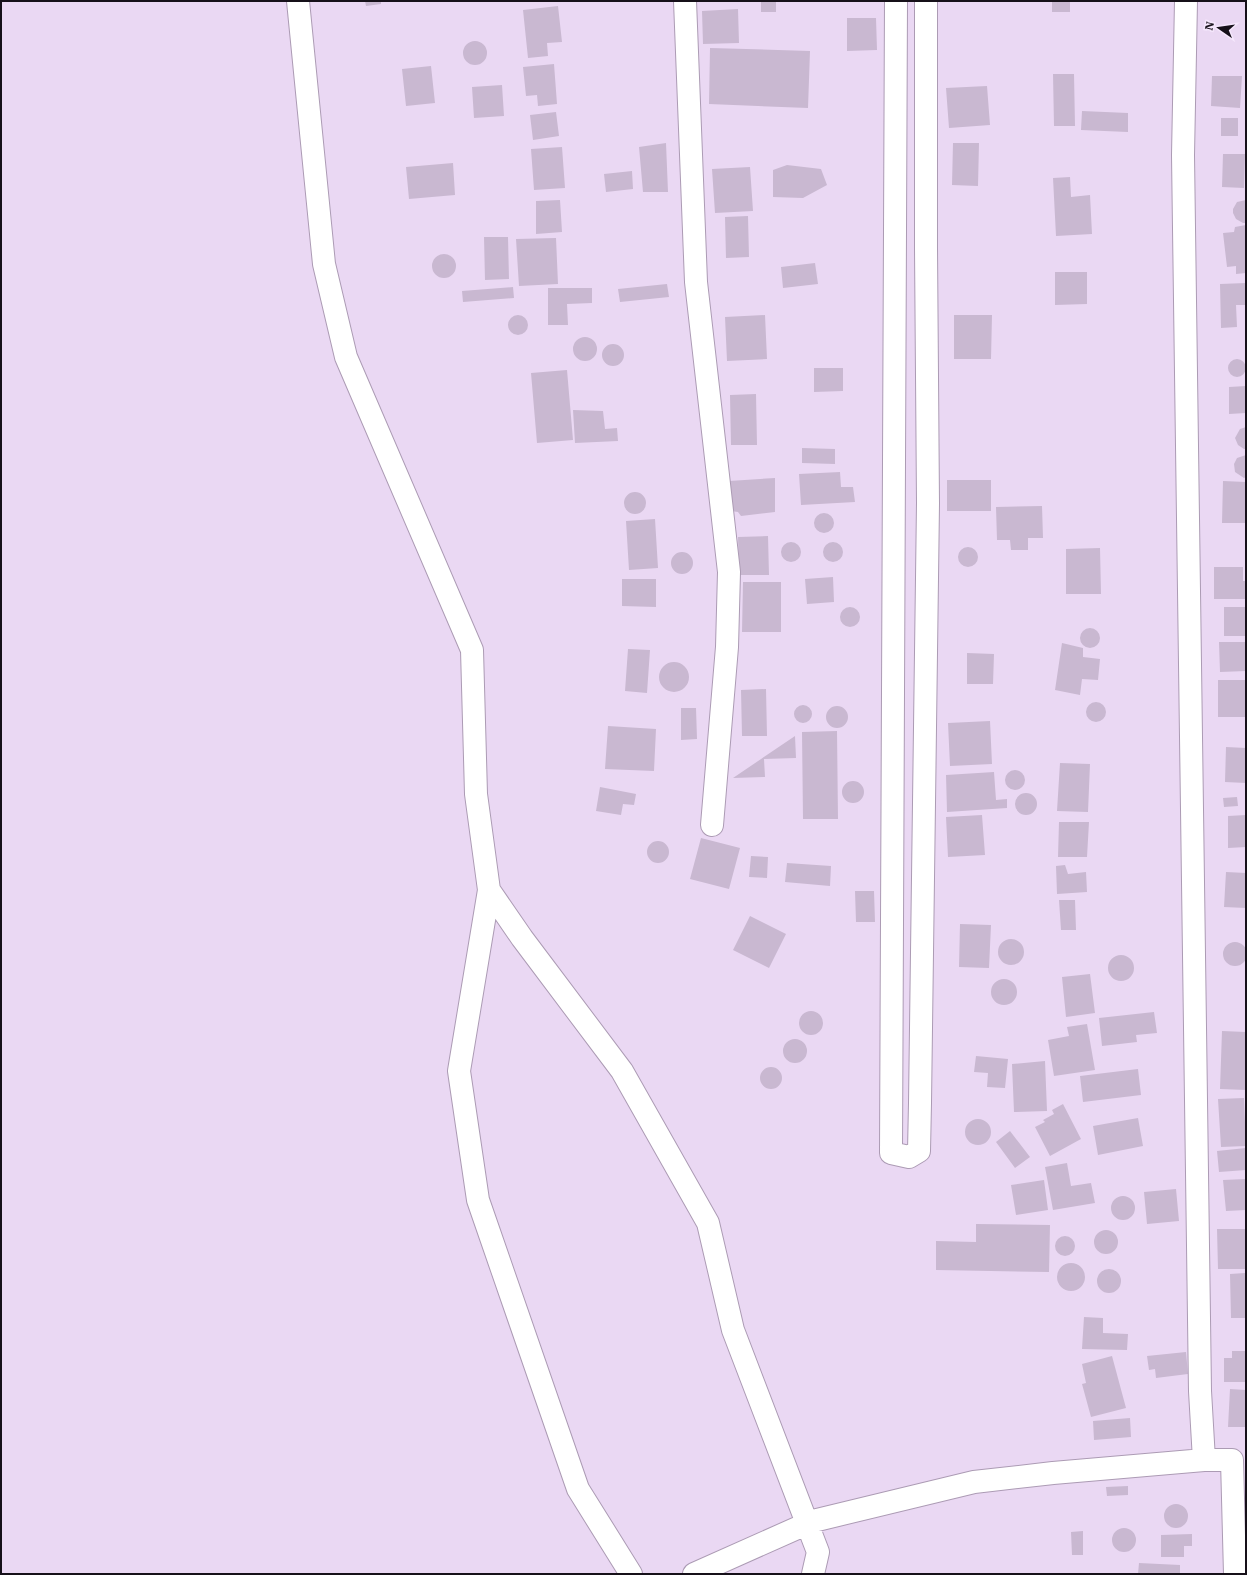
<svg xmlns="http://www.w3.org/2000/svg" width="1247" height="1575" viewBox="0 0 1247 1575" font-family="'IBM Plex Serif',serif">
<rect width="100%" height="100%" fill="#ead8f3"/>
<!-- building -->
<path fill="#c9b8d1" d="M365,1h16v3l-15,2z
M761,1h15v11h-15z
M1052,1h18v11h-18z
M558,6l4,36 -15,1 1,13 -20,2 -5,-48z
M738,9l1,34 -36,1 -1,-33z
M847,18h29l1,32 -30,1z
M463 53a12 12 0 1 1 24 0a12 12 0 1 1-24 0Z
M710,48l100,3 -2,57 -99,-4z
M554,64l3,40 -19,2 -1,-11 -11,1 -3,-29z
M431,66l4,37 -29,3 -4,-37z
M1053,74h21l1,52h-21z
M1212,76h30l-2,32 -29,-2z
M502,85l2,31 -30,2 -2,-31z
M987,86l3,39 -41,3 -3,-40z
M1082,111l46,2v19l-47,-2z
M556,112l3,24 -26,4 -3,-25z
M1221,118h17v18h-17z
M666,143l2,49h-25l-4,-45z
M953,143h26l-1,43 -26,-1z
M562,147l3,41 -31,2 -3,-41z
M1223,154h22l-1,34 -22,-1z
M453,163l2,32 -46,4 -3,-32z
M787,165l34,4 6,16 -24,13 -30,-1v-27z
M750,167l3,44 -38,2 -3,-44z
M632,171l1,18 -27,3 -2,-18z
M1070,177l1,20 19,-2 2,39 -36,2 -3,-58z
M560,200l2,32 -26,2v-33z
M1246,200v23h-3l-7,-4 -3,-6v-4l4,-7z
M748,216l1,41 -23,1 -1,-41z
M1246,225v48l-10,1v-8l-9,1 -4,-34 11,-1 1,-5z
M484,237h24l1,42 -24,1z
M556,238l2,46 -39,2 -3,-47z
M432 266a12 12 0 1 1 24 0a12 12 0 1 1-24 0Z
M815,263l3,21 -35,4 -2,-21z
M1055,272h32v32l-32,1z
M1246,283v22h-10l1,22 -16,1 -1,-44z
M667,284l2,13 -49,5 -2,-13z
M513,287l1,11 -51,4 -1,-11z
M548,288h44v15l-25,1 1,21h-20z
M508 325a10 10 0 1 1 20 0a10 10 0 1 1-20 0Z
M765,315l2,44 -40,2 -2,-44z
M954,315h38l-1,44h-37z
M573 349a12 12 0 1 1 24 0a12 12 0 1 1-24 0Z
M602 355a11 11 0 1 1 22 0a11 11 0 1 1-22 0Z
M1228 368a9 9 0 1 1 18 0a9 9 0 1 1-18 0Z
M814,368h29v23l-29,1z
M567,370l6,70 -36,3 -6,-70z
M1246,386v27l-17,1v-27z
M756,394l1,51h-26l-1,-50z
M573,410l30,1 2,18 12,-1 1,13 -43,2z
M1246,427v22h-2l-6,-4 -3,-7 5,-9z
M802,448l33,1v15l-33,-1z
M1246,455v22l-2,1 -9,-6 -1,-8 3,-6z
M840,472l1,15h12l2,15 -54,3 -2,-31z
M775,478v34l-34,4 -3,-4 -7,-1 -2,-30z
M947,480h44v31h-44z
M1223,481l23,1v41h-24z
M624 503a11 11 0 1 1 22 0a11 11 0 1 1-22 0Z
M1042,506l1,32h-15v12h-17l-1,-10h-13l-1,-33z
M814 523a10 10 0 1 1 20 0a10 10 0 1 1-20 0Z
M655,519l3,49 -29,2 -3,-49z
M768,536l1,39h-30l-1,-38z
M823 552a10 10 0 1 1 20 0a10 10 0 1 1-20 0Z
M781 552a10 10 0 1 1 20 0a10 10 0 1 1-20 0Z
M958 557a10 10 0 1 1 20 0a10 10 0 1 1-20 0Z
M1100,548l1,46h-35v-45z
M671 563a11 11 0 1 1 22 0a11 11 0 1 1-22 0Z
M1214,567h29v14h3v18h-32z
M833,577l1,25 -27,2 -2,-25z
M622,579h34v28l-34,-1z
M743,582h38v50h-39z
M1224,607h22v29h-22z
M840 617a10 10 0 1 1 20 0a10 10 0 1 1-20 0Z
M1080 638a10 10 0 1 1 20 0a10 10 0 1 1-20 0Z
M1219,642h26l1,29 -26,1z
M1062,643l21,5v9l17,2 -2,21 -16,-1 -2,16 -25,-5z
M628,649l22,1 -3,43 -22,-2z
M967,653l27,1 -1,30h-26z
M659 677a15 15 0 1 1 30 0a15 15 0 1 1-30 0Z
M1218,680h28v37h-28z
M766,689l1,47h-25l-1,-46z
M1086 712a10 10 0 1 1 20 0a10 10 0 1 1-20 0Z
M794 714a9 9 0 1 1 18 0a9 9 0 1 1-18 0Z
M826 717a11 11 0 1 1 22 0a11 11 0 1 1-22 0Z
M681,708h15l1,31 -16,1z
M990,721l2,43 -42,2 -2,-43z
M608,726l48,3 -2,42 -49,-2z
M837,731l1,88h-35l-1,-87z
M795,736l1,22 -32,1 1,18 -32,1z
M1226,747l20,1v35l-21,-1z
M1060,763l30,1 -2,48 -31,-1z
M1005 780a10 10 0 1 1 20 0a10 10 0 1 1-20 0Z
M994,772l2,28 11,-1v9l-60,4 -1,-37z
M842 792a11 11 0 1 1 22 0a11 11 0 1 1-22 0Z
M600,787l36,7 -2,11 -11,-1 -2,11 -25,-4z
M1015 804a11 11 0 1 1 22 0a11 11 0 1 1-22 0Z
M1237,797l1,9 -14,1 -1,-9z
M982,815l3,40 -37,2 -2,-40z
M1246,815v32l-18,1v-32z
M1059,822h30l-2,35h-29z
M701,838l39,10 -11,41 -39,-10z
M647 852a11 11 0 1 1 22 0a11 11 0 1 1-22 0Z
M751,856l17,1 -1,21 -18,-1z
M787,863l44,3 -1,20 -45,-4z
M1065,865l3,9 18,-2 1,20 -30,2 -1,-28z
M1226,872l20,1v35l-22,-1z
M855,891h19l1,31h-19z
M1059,900h16l1,30h-15z
M750,916l36,18 -17,34 -36,-18z
M960,924l31,1 -2,43 -30,-1z
M998 952a13 13 0 1 1 26 0a13 13 0 1 1-26 0Z
M1223 954a12 12 0 1 1 24 0a12 12 0 1 1-24 0Z
M1108 968a13 13 0 1 1 26 0a13 13 0 1 1-26 0Z
M1090,974l5,39 -29,4 -4,-40z
M991 992a13 13 0 1 1 26 0a13 13 0 1 1-26 0Z
M799 1023a12 12 0 1 1 24 0a12 12 0 1 1-24 0Z
M1154,1012l3,21 -21,2 1,7 -35,4 -3,-28z
M1087,1024l8,46 -41,6 -6,-36 21,-4 -2,-9z
M1222,1031l24,1v58l-26,-1z
M783 1051a12 12 0 1 1 24 0a12 12 0 1 1-24 0Z
M976,1056l32,3 -3,29 -18,-1 1,-14 -14,-1z
M1045,1061l2,50 -33,1 -2,-48z
M760 1078a11 11 0 1 1 22 0a11 11 0 1 1-22 0Z
M1138,1069l3,26 -58,7 -3,-26z
M1244,1098l2,48 -25,1 -3,-48z
M1063,1104l18,35 -31,17 -15,-29 10,-5 -2,-2 11,-6 -2,-4z
M1138,1118l5,28 -45,9 -5,-29z
M965 1132a13 13 0 1 1 26 0a13 13 0 1 1-26 0Z
M1010,1131l20,26 -15,11 -19,-26z
M1246,1148v22l-27,2 -2,-21z
M1067,1163l4,23 20,-3 4,20 -42,7 -8,-43z
M1246,1179v31l-20,1 -3,-31z
M1044,1180l4,30 -32,5 -5,-30z
M1176,1189l3,32 -32,3 -3,-32z
M1111 1208a12 12 0 1 1 24 0a12 12 0 1 1-24 0Z
M976,1224l74,1 -1,47 -113,-2v-29l40,1z
M1217,1229h28l1,40h-28z
M1094 1242a12 12 0 1 1 24 0a12 12 0 1 1-24 0Z
M1055 1246a10 10 0 1 1 20 0a10 10 0 1 1-20 0Z
M1057 1277a14 14 0 1 1 28 0a14 14 0 1 1-28 0Z
M1097 1281a12 12 0 1 1 24 0a12 12 0 1 1-24 0Z
M1245,1273l1,45h-15l-1,-44z
M1084,1317l19,1v15l25,1 -1,16 -45,-1z
M1232,1351h14v31h-22v-24h8z
M1186,1352l2,22 -32,4 -1,-9 -6,1 -2,-14z
M1112,1356l14,52 -35,9 -9,-33 4,-1 -4,-19z
M1230,1389l16,1v37h-18z
M1130,1418l1,19 -37,3 -1,-19z
M1128,1486v9l-21,1 -1,-9z
M1164 1516a12 12 0 1 1 24 0a12 12 0 1 1-24 0Z
M1112 1540a12 12 0 1 1 24 0a12 12 0 1 1-24 0Z
M1083,1531v24h-11l-1,-23z
M1192,1534v12h-8v11h-23v-22z
M1139,1563l41,2v9h-42z"/>
<g fill="none" stroke-linecap="round" stroke-linejoin="round">
<defs>
<path id="street" d="M298,1l26,263 22,93 126,293 4,144 13,96 33,48 100,133 86,152 25,107 85,222 -5,22
M685,1l11,281 33,290 -2,75 -15,178
M896,1l-5,1152 18,4 10,-6 1,-48 8,-600 -2,-255v-247
M1186,1l-3,154 17,1236 4,69h28l3,114
M489,890l-30,181 19,129 100,289 53,85
M694,1574l119,-53 161,-39 79,-9 151,-13"/>
</defs>
<!-- street casing -->
<use href="#street" stroke="#ac9bb4" stroke-width="24"/>
<!-- street -->
<use href="#street" stroke="#fff" stroke-width="22"/>
</g>
<!-- border -->
<rect width="1247" height="1575" fill="none" stroke="#161019" stroke-width="4"/>
<!-- north arrow -->
<g transform="translate(1219 28) rotate(283)" stroke="#f5e7fc" stroke-width="3" paint-order="stroke">
<path d="M0-3L7 15L0 10L-7 15Z" fill="#161019"/>
<text y="-6" font-size="11" font-weight="bold" text-anchor="middle" fill="#161019">N</text>
</g>
</svg>
